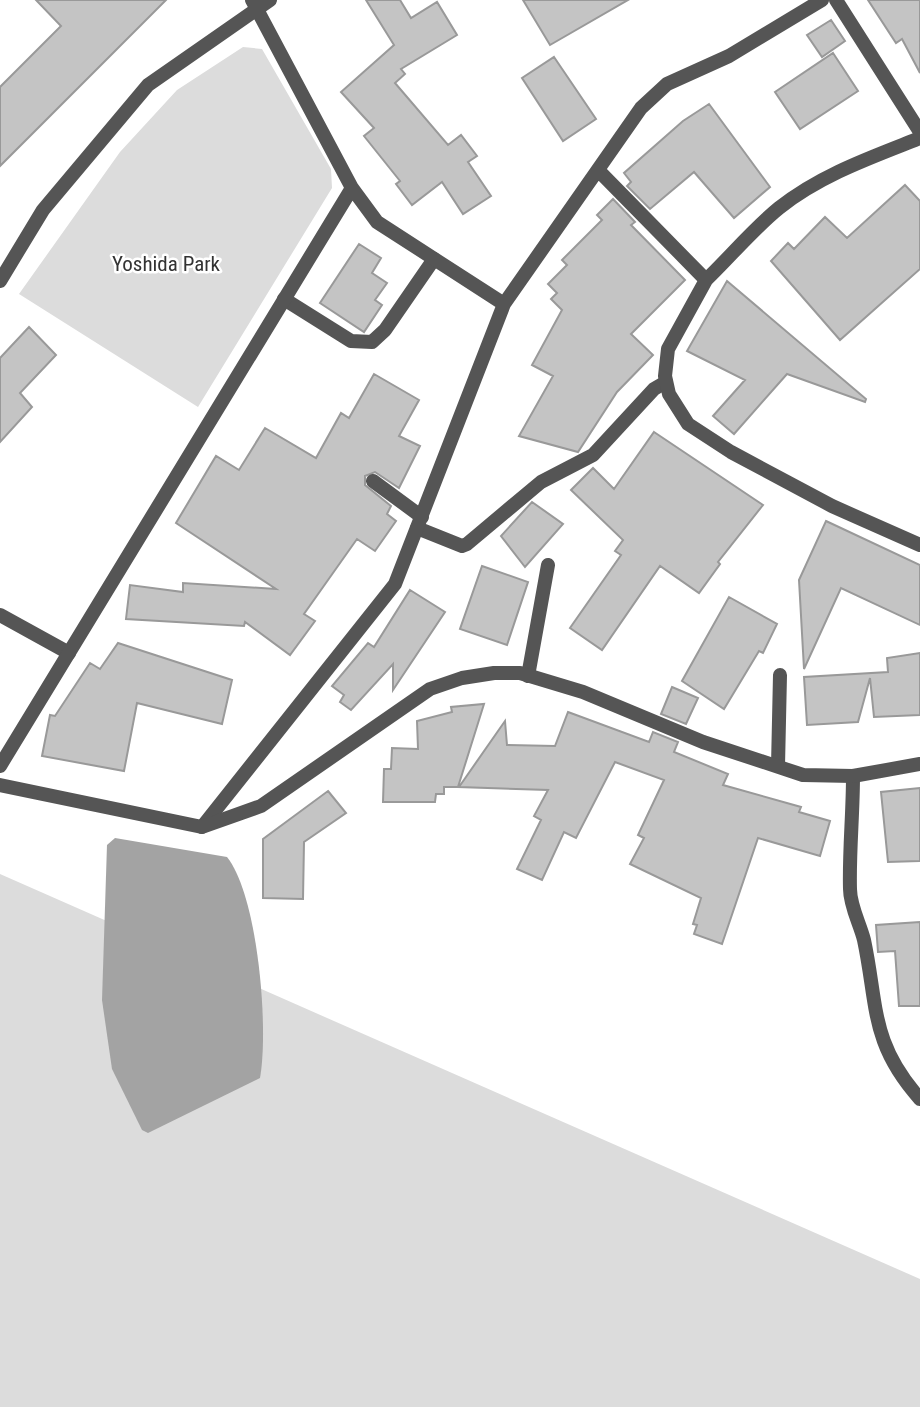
<svg xmlns="http://www.w3.org/2000/svg" width="920" height="1407" viewBox="0 0 920 1407" font-family="'Roboto Condensed',sans-serif">
<rect width="100%" height="100%" fill="#fff"/>
<!-- green -->
<path fill="#dcdcdc" d="M243,47l19,2 69,120 1,19 -134,219 -179,-113 101,-142 57,-62z
M0,874l920,405v128h-920z"/>
<!-- water -->
<path fill="#a3a3a3" d="M115,838l112,19c31,39 42,171 33,221l-112,55 -6,-3 -30,-61 -10,-69 5,-155z"/>
<!-- building -->
<path fill="#c4c4c4" stroke="#999" stroke-width="2" d="M36,0h130l-166,166v-79l61,-61z
M366,0h34l11,18 26,-16 20,33 -56,34 4,5 -10,9 53,62 13,-10 16,21 -9,6 23,34 -28,18 -21,-32 -30,23 -16,-21 4,-3 -36,-45 10,-8 -33,-36 53,-47z
M523,0h105l-78,45z
M868,0h52v73l-18,-34 -6,4z
M831,20l14,21 -23,16 -15,-22z
M833,53l25,38 -58,38 -25,-37z
M554,57l42,62 -33,22 -41,-63z
M709,104l61,83 -36,31 -40,-46 -44,37 -23,-23 4,-4 -7,-9 59,-52z
M905,185l15,16v68l-80,71 -69,-79 17,-18 6,6 31,-32 22,21z
M613,199l22,23 -4,3 54,55 -54,54 22,21 -36,37 -39,60 -59,-16 34,-60 -21,-11 30,-55 -11,-11 6,-6 -9,-9 19,-19 -5,-5 40,-40 -5,-5z
M359,244l22,14 -9,15 15,10 -12,17 7,5 -18,27 -44,-29z
M727,281l139,118 -1,3 -78,-28 -53,60 -21,-18 32,-36 -58,-29z
M29,327l27,28 -36,38 12,14 -32,35v-84z
M374,374l45,26 -20,36 21,10 -21,42 -24,-16 -10,4v9l26,21 -4,8 9,7 -21,30 -18,-12 -53,75 11,7 -25,34 -45,-33 -1,4 -118,-7 4,-34 53,7v-9l93,6 -100,-66 40,-67 23,14 26,-42 51,30 25,-45 8,5z
M654,432l109,73 -45,57 2,2 -21,29 -39,-27 -58,84 -32,-22 51,-73 -6,-4 8,-11 -52,-50 22,-22 21,21z
M532,502l31,22 -38,43 -24,-31z
M826,521l94,44v60l-79,-37 -37,81 -5,-89z
M482,566l46,16 -21,63 -47,-16z
M410,590l35,22 -52,78v-26l-42,46 -11,-8 4,-7 -12,-9 36,-43 6,4z
M729,597l48,27 -14,29 -4,-2 -35,58 -42,-28z
M118,643l114,37 -10,44 -85,-21 -13,68 -82,-15 8,-41 5,1 35,-53 10,6z
M920,653v62l-46,2 -4,-39 -12,44 -51,3 -3,-48 84,-5 -1,-14z
M672,687l26,11 -12,26 -25,-10z
M484,704l-26,83h-14v7h-8l-1,8h-52l1,-33h7l1,-21 26,1 -1,-28 35,-9 -1,-5z
M568,712l81,30 4,-10 25,10 -4,10 54,22 -5,11 78,22 -2,5 31,9 -10,35 -62,-18 -36,106 -28,-10 3,-9 -4,-1 8,-26 -71,-34 14,-26 -6,-3 26,-55 -49,-18 -39,76 -12,-6 -22,48 -25,-11 24,-49 -7,-4 14,-26 -89,-3 46,-66 2,24 48,1z
M920,788v73l-32,1 -7,-70z
M328,791l18,22 -42,29 -1,57 -40,-1v-59z
M920,922v84h-21l-4,-55 -17,1 -2,-27z"/>
<g fill="none" stroke-linecap="round" stroke-linejoin="round">
<!-- service -->
<path stroke="#555" stroke-width="14" d="M284,299l67,42 21,1 13,-12 49,-71
M373,481l49,36
M417,528l45,18 5,-2 74,-62 52,-27 61,-66 12,-7
M0,615l69,38
M528,676l20,-111
M778,766l2,-91"/>
<!-- minor -->
<path stroke="#555" stroke-width="14" d="M252,0l100,188 25,34 127,82
M836,0l84,132
M598,170l108,110 -38,69 -3,27 4,18 19,30 43,28 101,54 88,39
M706,280c24,-23 47,-51 73,-72 41,-33 93,-51 141,-70
M0,281l43,-71 105,-125 122,-85
M0,766l352,-578
M853,776c0,38 -4,76 -3,113 0,17 10,35 14,51 14,66 6,103 56,159
M202,827l193,-243 109,-280 137,-196 26,-24 62,-28 93,-56"/>
<!-- tertiary -->
<path stroke="#555" stroke-width="14" d="M0,785l202,42 59,-21 169,-117 32,-11 32,-5h26l63,19 120,50 100,33 50,1 67,-12"/>
</g>
<g text-anchor="middle" stroke-width="5" stroke-linejoin="round" paint-order="stroke">
<!-- park labels -->
<g font-size="21" fill="#333" stroke="#fff">
<text x="166" y="271">Yoshida Park</text>
</g>
</g>
</svg>
